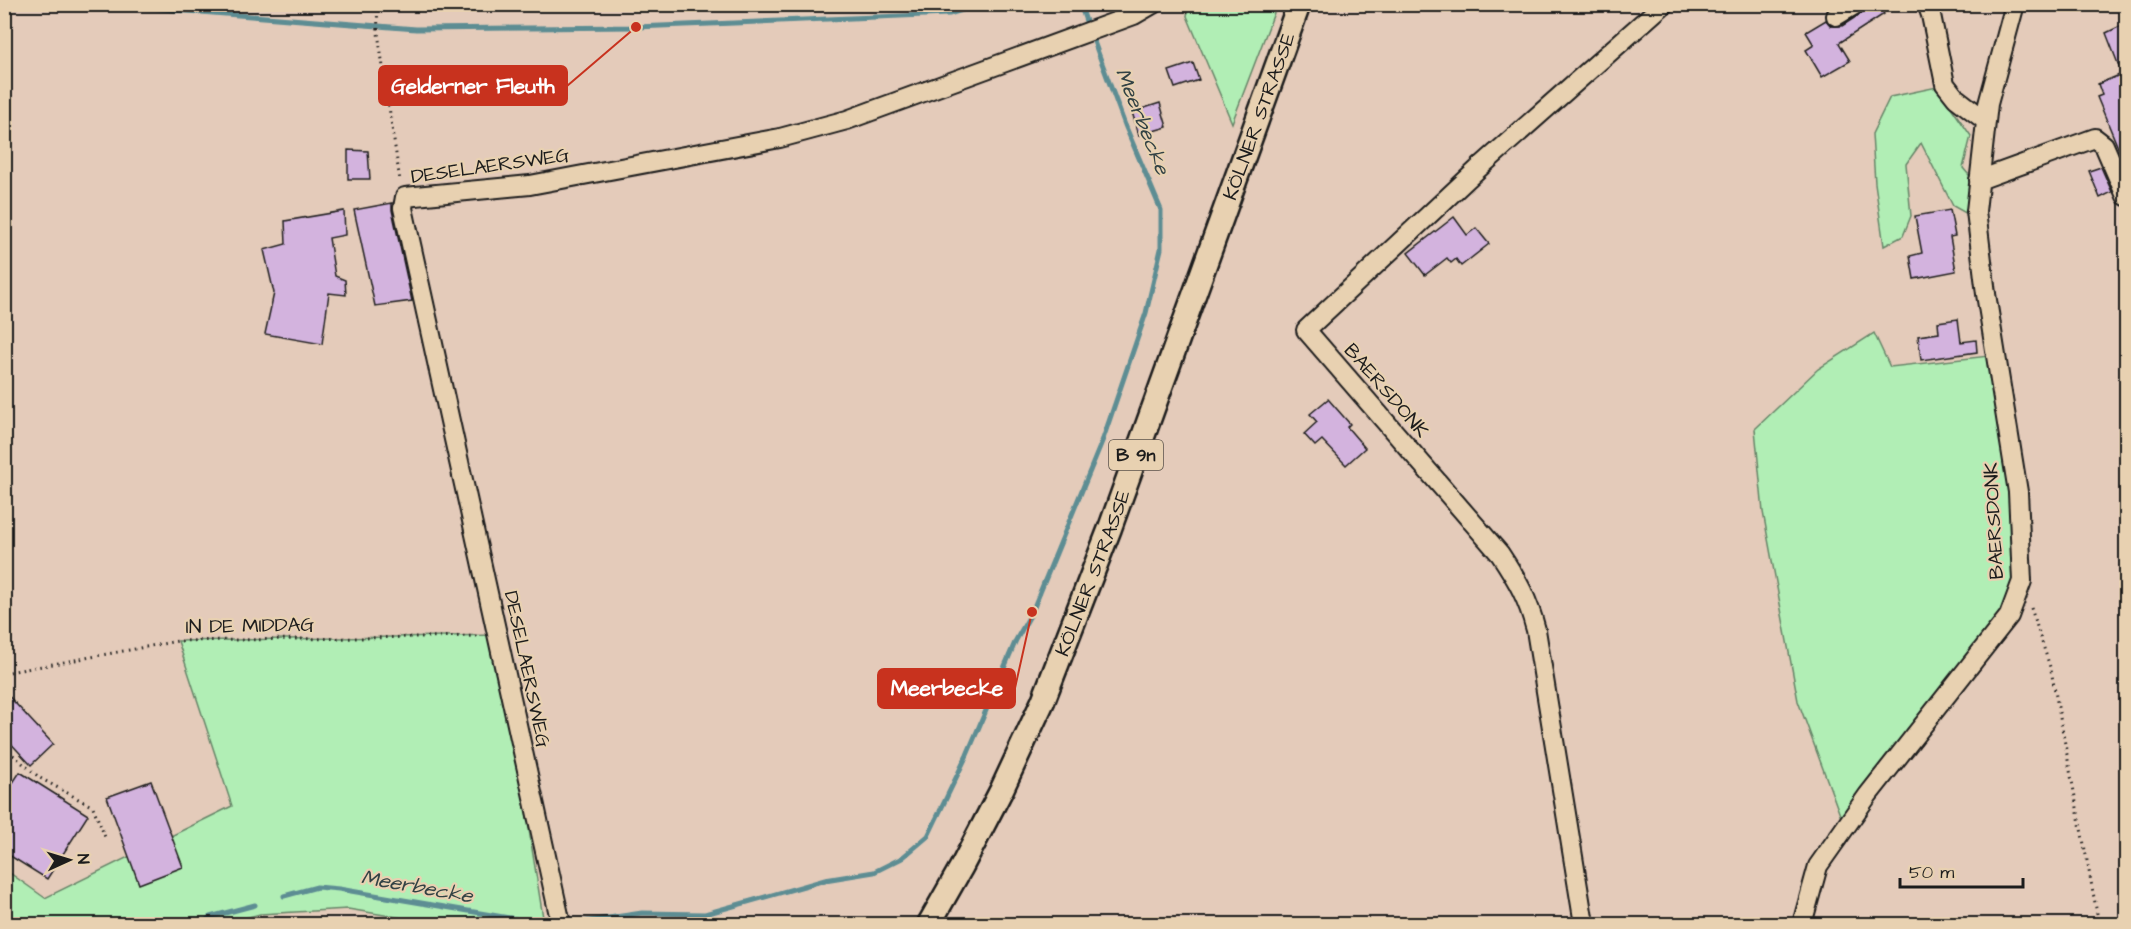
<svg xmlns="http://www.w3.org/2000/svg" width="2131" height="929" viewBox="0 0 2131 929" font-family="'Architects Daughter',sans-serif">
<rect width="100%" height="100%" fill="#e4cbba"/>
<filter id="ink" filterUnits="userSpaceOnUse"><feTurbulence type="fractalNoise" baseFrequency=".0167" numOctaves="2"/><feDisplacementMap in="SourceGraphic" scale="12" xChannelSelector="R" yChannelSelector="G"/><feConvolveMatrix kernelMatrix="1 2 1 2 8 2 1 2 1" color-interpolation-filters="sRGB"/></filter>
<g filter="url(#ink)">
<!-- green -->
<path fill="#b1eeb5" stroke="#668568" stroke-width="1.5" d="M1189,5h88l-45,118 -45,-107z
M1937,87l34,49 -8,32 11,13 -3,35 -18,-10 -32,-63 -15,21 5,52 -8,20 -19,10 -9,-63 -3,-49 18,-37z
M1874,333l16,34 108,-12 22,184 -12,76 -165,208 -45,-122 -35,-189 -8,-83 63,-60z
M498,635l46,289h-105l-91,-15 -88,5 -38,10h-217l-1,-55 41,29 187,-92 -54,-165z"/>
<g fill="none" stroke-linecap="round" stroke-linejoin="round">
<!-- stream -->
<path stroke="#5d8d93" stroke-width="5" d="M100,4l316,25 220,-2 313,-13 33,-10
M1080,4l7,20
M284,896l33,-9 22,2 206,35
M202,924l8,-7 45,-12
M569,924l73,-11 63,1 120,-34 49,-8 28,-14 26,-22 39,-81 49,-115 16,-28 71,-173 43,-126 15,-64v-39l-36,-85 -32,-86"/>
</g>
<!-- building -->
<path fill="#d3b3de" stroke="#1c1c1c" stroke-width="1.5" d="M1867,4h10l7,10 -45,29 11,18 -28,16 -16,-27 8,-5 -8,-13 20,-12 5,6h11l20,-13z
M2127,23v146l-30,-72 5,-2 -4,-11 24,-10 -16,-41z
M1193,63l6,17 -24,8 -6,-17z
M1160,103l7,24 -28,8 -7,-23z
M348,150l20,1 2,28h-22z
M2101,167l11,25 -12,6 -11,-27z
M392,203v7l20,91 -37,5 -21,-96z
M1950,210l5,26 -5,1 6,34 -42,8 -4,-23 12,-3 -7,-37z
M344,211l1,24 -16,3 6,38 10,4 1,15 -17,-2 -7,51 -57,-10 9,-41 -10,-43 22,-6 -1,-23z
M1454,217l13,18 9,-7 13,16 -28,22 -5,-7 -5,4 -4,-5 -22,17 -17,-22z
M1958,319l3,23 15,-2 1,12 -56,8 -3,-24 21,-3 -1,-11z
M1328,399l22,25 -3,3 18,21 -19,17 -24,-25 -7,6 -11,-12 13,-12 -7,-8z
M4,691l49,53 -22,21 -27,-29z
M20,772l68,43 -41,64 -43,-27v-56z
M151,781l32,86 -44,17 -32,-87z"/>
<g fill="none" stroke-linecap="round" stroke-linejoin="round">
<defs>
<path id="minor" d="M1927,4l4,11 14,69 11,14 30,23
M1836,16l20,-12
M1979,180l116,-42 9,7 22,51
M561,924l-158,-716 2,-11 125,-12 250,-47 67,-18 287,-105 19,-11
M1587,924l-4,-6 -47,-288c-8,-31 -18,-49 -36,-76l-194,-224 173,-162 185,-164
M1802,924l16,-58 50,-71 141,-179 13,-35 -4,-89 -32,-198 -10,-83 12,-107 27,-100"/>
<g id="major">
<path id="s1" d="M929,924l33,-58 40,-77 41,-88 67,-173 189,-524"/>
</g>
</defs>
<!-- minor casing -->
<use href="#minor" stroke="#1c1c1c" stroke-width="22"/>
<!-- major casing -->
<use href="#major" stroke="#1c1c1c" stroke-width="27"/>
<!-- path -->
<path stroke="#1c1c1c" stroke-width="3" stroke-dasharray="1.5 4.5" stroke-linecap="butt" d="M377,4l1,29 22,148
M798,4l10,3 22,-3
M2031,608l20,62 48,254
M4,673l174,-32 303,-5
M4,747l9,8 -9,16
M13,755l27,23 53,29 12,30"/>
<!-- minor -->
<use href="#minor" stroke="#e8d1b1" stroke-width="18"/>
<!-- major -->
<use href="#major" stroke="#e8d1b1" stroke-width="22"/>
</g>
</g>
<g text-anchor="middle" stroke-width="4.5" stroke-linejoin="round" paint-order="stroke">
<!-- shield labels -->
<rect fill="#e8d1b1" stroke="#595249" stroke-width="1.5" x="1109" y="440" width="54" height="30" rx="4.5"/>
<g font-size="18" font-weight="bold" fill="#1c1c1c">
<text x="1136" y="461">B 9n</text>
</g>
<!-- street labels -->
<g font-size="20" fill="#1c1c1c" stroke="#e8d1b1">
<text dy="7" stroke="none"><textPath href="#s1" startOffset="874">KÖLNER STRASSE</textPath></text>
<text transform="translate(490 165) rotate(-8)" y="7">DESELAERSWEG</text>
<text transform="translate(1387 390) rotate(49)" y="7">BAERSDONK</text>
<text transform="translate(1993 521) rotate(-93)" y="7">BAERSDONK</text>
<text dy="7" stroke="none"><textPath href="#s1" startOffset="388">KÖLNER STRASSE</textPath></text>
<text transform="translate(250 625) rotate(-1)" y="7">IN DE MIDDAG</text>
<text transform="translate(528 669) rotate(78)" y="7">DESELAERSWEG</text>
</g>
<!-- water labels -->
<g font-size="21" font-style="italic" fill="#324244" stroke="#e8d1b1">
<text transform="translate(1143 121) rotate(68)" y="7">Meerbecke</text>
<text transform="translate(417 886) rotate(10)" y="7">Meerbecke</text>
</g>
</g>
<!-- callouts -->
<path fill="none" stroke="#c8321e" stroke-width="2" d="M636 27L567 86M1032 612L1015 688"/>
<g fill="#c8321e" stroke="#e8d1b1" stroke-width="2">
<circle cx="636" cy="27" r="6"/>
<circle cx="1032" cy="612" r="6"/>
</g>
<g fill="#c8321e" stroke="#c8321e" stroke-width="2">
<rect x="379" y="66" width="188" height="39" rx="6"/>
<rect x="878" y="669" width="137" height="39" rx="6"/>
</g>
<g font-size="21" text-anchor="middle" font-weight="bold" fill="#fff">
<text x="473" y="93">Gelderner Fleuth</text>
<text x="947" y="695">Meerbecke</text>
</g>
<!-- margin -->
<rect width="2131" height="929" fill="none" stroke="#e8d1b1" stroke-width="24"/>
<rect x="12" y="12" width="2107" height="905" fill="none" stroke="#1c1c1c" stroke-width="2" filter="url(#ink)"/>
<!-- north arrow -->
<g transform="translate(69 860) rotate(86)" stroke="#e8d1b1" stroke-width="4.5" paint-order="stroke">
<path d="M0-4.5L10 22L0 15L-10 22Z" fill="#1c1c1c"/>
<text y="-9" font-size="16" font-weight="bold" text-anchor="middle" fill="#1c1c1c">N</text>
</g>
<!-- scale -->
<path d="M1900 878v9h123v-9" fill="none" stroke="#1c1c1c" stroke-width="3"/>
<text x="1909" y="878" font-size="18" fill="#1c1c1c" stroke="#e8d1b1" stroke-width="4.5" paint-order="stroke">50 m</text>
</svg>
